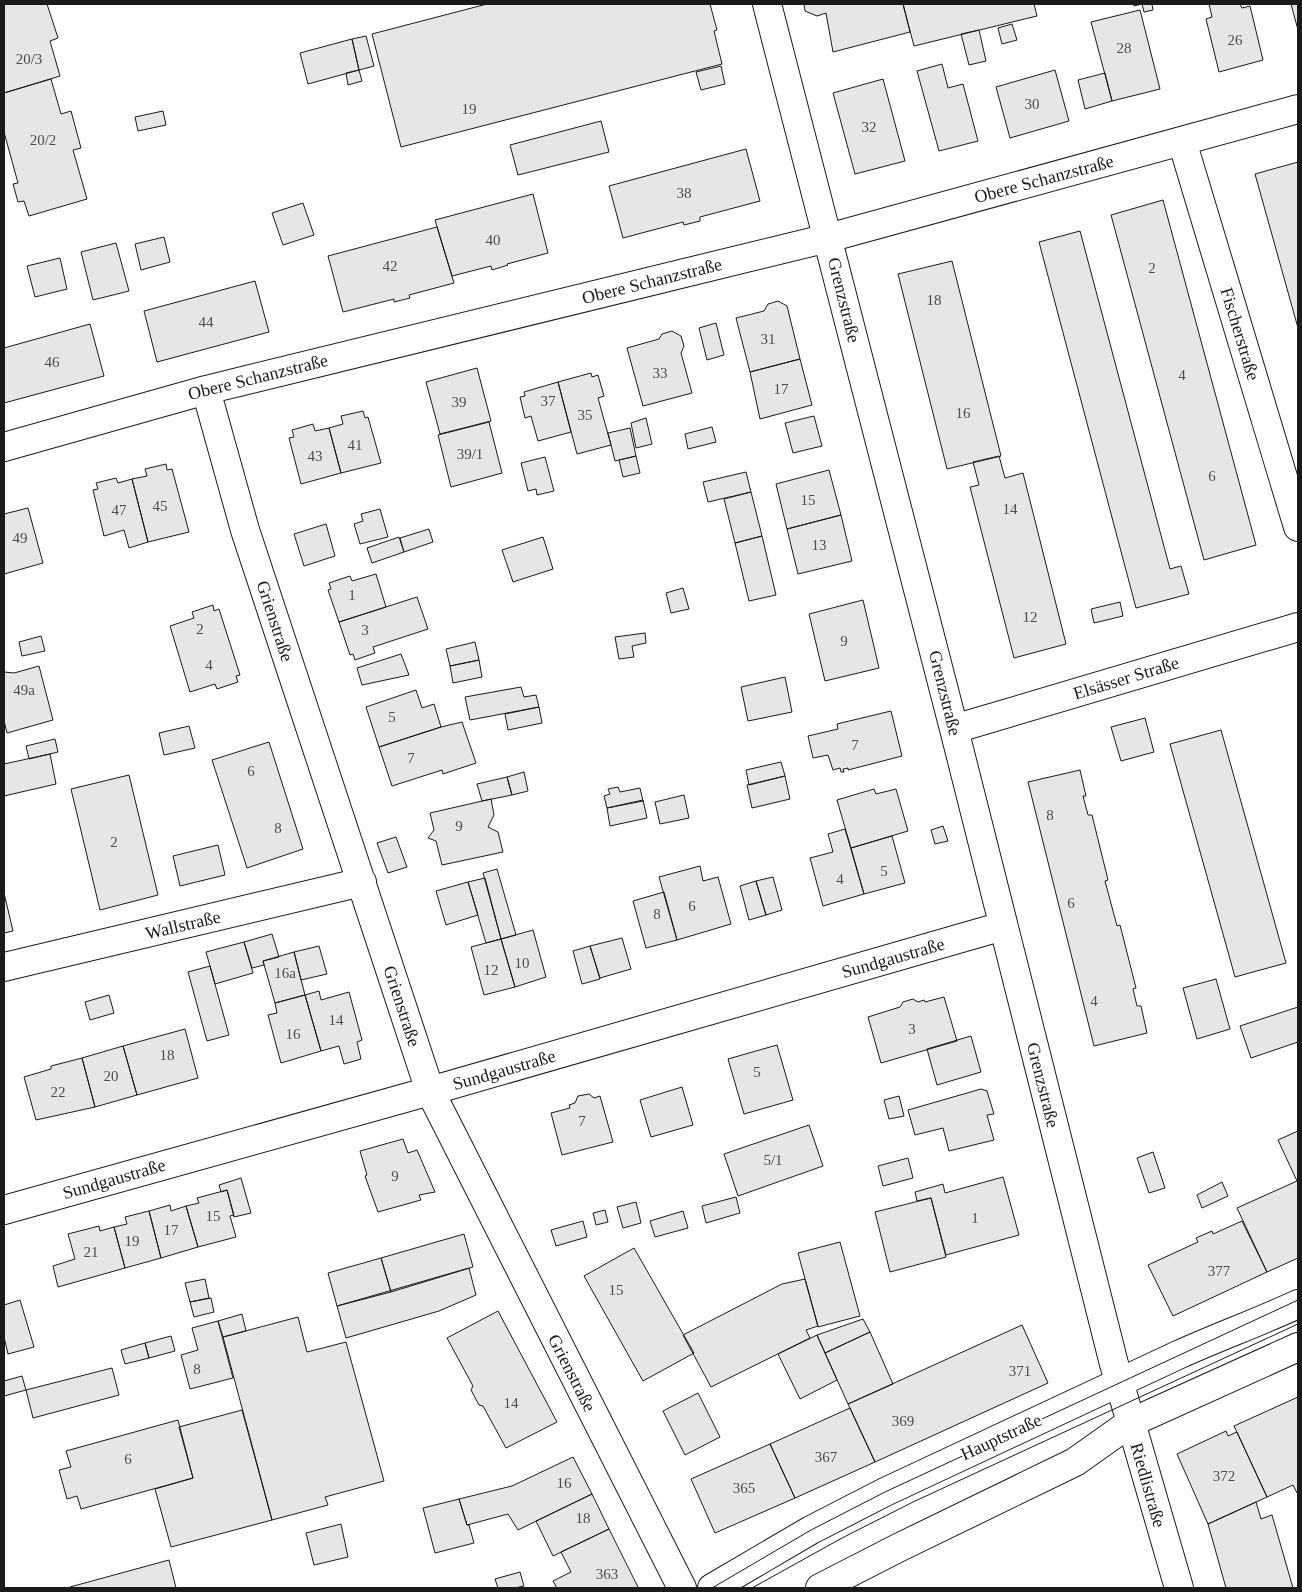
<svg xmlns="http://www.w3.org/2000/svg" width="1302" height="1592" viewBox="0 0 1302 1592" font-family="Georgia,serif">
<rect width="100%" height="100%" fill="#fff"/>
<!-- building -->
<path fill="#e6e6e6" stroke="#1a1a1a" d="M4,4h43l11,34 -8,3 10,35 -56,17z
M487,4h223l7,26 -3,1 8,33 -321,83 -29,-113z
M804,4h99l7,28 -77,20 -7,-39 -9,3 -12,-5z
M903,4h131l3,12 -123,30z
M1134,4h18l1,6 -9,2 -2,-8 -8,2z
M1209,4h31l2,4 8,-2 13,54 -44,12 -13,-53 6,-2z
M1291,4h7v26z
M1140,10l20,79 -48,12 -21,-79z
M1012,24l5,16 -15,4 -4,-16z
M979,30l7,31 -17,4 -8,-31z
M366,36l8,30 -15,4 -7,-31z
M352,39l7,31 -51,14 -8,-31z
M942,64l6,24 15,-4 15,57 -39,10 -22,-80z
M721,66l4,18 -24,6 -5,-18z
M359,70l3,11 -14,4 -2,-12z
M1055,70l14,51 -59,17 -14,-51z
M1105,73l7,28 -27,8 -7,-29z
M51,79l10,35 10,-3 10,37 -8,2 14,49 -58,17 -5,-15 -6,1 -5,-18 5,-1 -14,-51v-39z
M883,79l22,82 -50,13 -22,-81z
M163,111l3,14 -28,6 -3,-14z
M601,121l8,31 -91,23 -8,-30z
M746,149l14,52 -60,16v4l-16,4 -1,-3 -60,16 -14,-52z
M1298,162v166l-43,-154z
M533,194l15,59 -41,11 1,1 -16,5 -1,-4 -39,10 -17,-56z
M1163,200l93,345 -52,15 -93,-345z
M303,203l11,32 -31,10 -11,-32z
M437,227l17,56 -45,12 1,3 -16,4v-3l-51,13 -15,-56z
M1080,231l90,338 11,-3 8,28 -53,14 -97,-366z
M164,237l6,25 -29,8 -6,-26z
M116,243l13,48 -36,9 -12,-48z
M60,258l7,31 -32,8 -8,-31z
M952,261l49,195 -54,13 -49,-195z
M255,281l14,51 -112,30 -13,-51z
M778,301l9,5 13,53 -50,13 -14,-54 28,-7 4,-7z
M716,323l8,32 -17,5 -8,-32z
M90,324l14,52 -100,27v-55z
M672,331l9,5 3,10 -3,7 11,40 -49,13 -16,-58 32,-9 3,-5z
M800,359l12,46 -52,14 -10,-47z
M477,368l14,53 -51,13 -14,-52z
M591,373l1,4 6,-2 6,21 -6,2 13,47 -34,9 -19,-72z
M558,382l13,50 -33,9 -7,-25 -6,2 -5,-21 5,-1 -1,-4z
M363,411l2,7 3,-1 13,46 -40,10 -12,-45 14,-4 -2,-8z
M814,416l8,30 -29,7 -8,-30z
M646,418l6,26 -16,4 -5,-25z
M489,422l13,51 -51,14 -13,-52z
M313,424l2,7 14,-3 12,45 -40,11 -12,-46 5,-1 -2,-7z
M712,427l4,15 -28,7 -3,-15z
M630,428l6,28 -21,5 -7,-28z
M636,456l4,17 -17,4 -4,-17z
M999,456l6,22 18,-5 43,171 -52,14 -44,-171 9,-2 -6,-23z
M545,457l9,34 -17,4 -1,-6 -8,2 -7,-28z
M166,464l1,6 5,-1 17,63 -41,10 -16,-63 15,-3 -2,-7z
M829,470l12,45 -54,14 -11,-45z
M746,472l5,20 -43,10 -5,-20z
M116,478l2,5 14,-4 16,63 -19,6 -5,-18 -20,6 -11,-46 5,-1 -2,-6z
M751,492l11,44 -27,7 -11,-44z
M28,508l15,55 -39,11v-60z
M380,509l8,28 -28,7 -6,-20 9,-3 -2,-7z
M841,515l11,46 -54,13 -11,-45z
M326,524l9,32 -31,10 -10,-32z
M429,529l4,13 -29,10 -4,-14z
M762,536l14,59 -27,6 -14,-58z
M399,537l5,15 -32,11 -5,-15z
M543,537l10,32 -40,13 -11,-32z
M376,574l10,33 -47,15 -11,-32 3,-1 -2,-6 21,-7 2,5z
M683,588l6,21 -18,4 -5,-20z
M417,597l11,32 -55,18 2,6 -20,7 -2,-6 -3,1 -11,-33z
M863,600l16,68 -54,13 -16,-67z
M1120,602l3,14 -29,7 -3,-14z
M213,605l1,6 5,-2 21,66 -4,1 2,6 -21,7 -2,-5 -25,8 -20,-66 24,-8 -2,-6z
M645,633l1,10 -14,3 2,11 -15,2 -4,-22z
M41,636l4,15 -23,5 -3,-14z
M475,642l4,18 -29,6 -4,-17z
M401,654l8,21 -47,10 -5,-17z
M479,660l3,17 -29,6 -3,-17z
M39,666l14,54 -46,13 -3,-12v-49l10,1z
M785,677l7,35 -44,9 -7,-34z
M521,687l3,10 12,-2 3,12 -69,13 -5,-23z
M416,690l6,18 12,-4 7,23 -62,20 -13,-40z
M539,707l3,16 -34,7 -3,-16z
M891,711l11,45 -54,14v-2l-5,1 1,3h-3l-1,-4 -7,2 -5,-15 -15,3 -5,-22 30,-7 -1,-5z
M1145,718l9,34 -33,9 -10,-34z
M462,722l14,41 -33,11 -1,-4 -50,16 -13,-39 62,-20z
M189,726l6,22 -31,7 -5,-22z
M1221,730l65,233 -51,14 -65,-233z
M55,739l3,13 -29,7 -3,-13z
M269,742l34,107 -56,19 -35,-108z
M50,754l6,30 -52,12v-32z
M781,762l4,14 -36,9 -3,-15z
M1080,770l6,26h-3l5,19h4l16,65 -3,1 12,45 3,-1 16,63 -3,1 4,17h4l6,27 -53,13 -66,-264z
M524,772l4,19 -16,4 -5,-18z
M129,775l29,120 -58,15 -29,-121z
M785,776l5,23 -38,9 -5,-23z
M507,777l5,18 -30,6 -5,-17z
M618,787l2,5 20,-4 3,13 -36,7 -3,-12 6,-2 -2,-5z
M874,789l2,5 20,-5 12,42 -57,17 -14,-48z
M684,795l5,23 -29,6 -5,-22z
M491,799l3,16 -6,12 10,5 5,20 -61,13 -6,-24 -8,-3 6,-8 -4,-17z
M643,800l4,18 -37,8 -3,-18z
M943,826l5,15 -13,3 -4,-14z
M845,829l19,65 -41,12 -13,-48 23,-6 -5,-18z
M892,836l13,47 -41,11 -13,-46z
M396,837l11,30 -19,6 -11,-30z
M218,845l7,30 -45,11 -7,-30z
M700,866l3,15 15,-4 13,47 -54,16 -18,-63z
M497,869l19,66 -15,4 -18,-66z
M773,877l9,33 -16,5 -10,-34z
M485,878l16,61 -15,4 -18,-61z
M756,881l10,34 -17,5 -9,-34z
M468,882l10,33 -32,10 -10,-34z
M664,892l13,48 -31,8 -13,-47z
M4,893l9,38 -9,2z
M533,930l13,47 -31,10 -14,-48z
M272,934l7,23 -16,4 1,4 -12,3 -8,-26z
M622,938l9,31 -31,9 -10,-32z
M501,939l14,48 -31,8 -13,-48z
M244,942l9,31 -38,11 -9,-32z
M319,946l8,28 -26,6 -7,-28z
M590,946l10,33 -18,5 -9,-33z
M294,952l11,43 -30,8 -12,-42z
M210,966l19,69 -22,6 -19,-69z
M1216,979l14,50 -33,10 -14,-51z
M319,991l2,9 28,-8 13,48 -5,2 4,17 -17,5 -5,-18 -18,5 -16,-56z
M109,995l5,18 -24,7 -5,-18z
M305,995l16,56 -40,12 -13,-48 9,-2 -2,-10z
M944,997l13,44 -76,22 -13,-46 32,-10 3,-5 10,-3 5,3 6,-2 1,2z
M1298,1007v35l-47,16 -11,-32z
M185,1029l13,49 -61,17 -14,-49z
M971,1036l10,36 -44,13 -10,-36z
M777,1045l16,55 -49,14 -16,-55z
M123,1046l14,49 -42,12 -13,-49z
M82,1058l13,49 -59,13 -12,-43 27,-8v-3z
M682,1087l11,38 -42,12 -11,-37z
M981,1089l6,2 7,23 -7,1 7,25 -45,11 -6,-23 -28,7 -7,-25z
M589,1094l5,4 6,-2 13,46 -51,13 -11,-42 19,-5 -1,-3 6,-2 3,-7z
M899,1096l5,20 -15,3 -5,-19z
M809,1125l14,41 -85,30 -14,-42z
M1298,1131v127l-31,14 -30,-64 60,-27 -19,-41z
M403,1139l5,14 9,-3 18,42 -16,3 2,5 -43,12 -13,-36 2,-1 -7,-24z
M1153,1152l12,36 -16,5 -12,-35z
M908,1158l5,20 -30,8 -5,-20z
M1003,1177l16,58 -73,20 -15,-57 -14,3 -2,-9 28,-8 2,9z
M241,1178l10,35 -17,4 -7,-27 -6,2 -2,-7z
M1222,1182l6,14 -26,12 -5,-13z
M227,1190l7,25 -4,1 6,21 -38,10 -12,-41 13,-3 -2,-5z
M736,1197l4,16 -34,10 -4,-17z
M931,1198l15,59 -56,15 -15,-60z
M636,1202l5,21 -18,5 -6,-21z
M170,1205l1,6 15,-5 12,41 -37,11 -12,-47z
M605,1210l3,12 -12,3 -3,-12z
M149,1211l12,47 -36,10 -11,-41 13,-3 -2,-7z
M683,1211l5,17 -33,9 -5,-16z
M583,1221l4,16 -31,9 -5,-16z
M1242,1221l25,51 -94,44 -25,-51 50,-23 -2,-4 16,-7 1,3z
M99,1226l1,5 14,-4 11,41 -67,19 -5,-21 22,-7 -7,-25z
M464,1234l9,33 -82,25 -10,-34z
M840,1242l20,74 -42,11 -20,-74z
M634,1248l60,105 -51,28 -59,-105z
M381,1258l10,34 -54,14 -9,-33z
M469,1268l7,27 -37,16 -93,27 -9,-32z
M205,1279l4,19 -19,4 -5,-19z
M805,1279l13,47 -12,4 4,8 -99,49 -28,-52 99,-51z
M211,1298l3,14 -20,5 -4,-15z
M20,1300l14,47 -26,7 -4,-17v-32z
M498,1311l59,111 -51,26 -23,-42 -4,-1 -8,-15 2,-4 -26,-48z
M242,1314l4,17 -23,6 -5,-16z
M298,1317l9,35 39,-10 38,139 -59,16 3,8 -56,15 -49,-183z
M863,1319l7,13 -45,21 -8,-18z
M218,1321l15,57 -43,11 -9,-34 17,-5 -6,-22z
M1022,1325l26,58 -173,79 -27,-58z
M870,1332l23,52 -45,20 -23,-51z
M817,1335l20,45 -37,19 -22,-45z
M171,1336l4,15 -26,7 -4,-15z
M145,1343l4,15 -24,6 -4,-14z
M112,1368l7,27 -86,23 -7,-28z
M22,1376l4,14 -22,6v-15z
M698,1393l22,44 -35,18 -22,-44z
M1298,1397v95l-1,1 -4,-8 -26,12 -33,-71z
M850,1408l25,54 -80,36 -25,-54z
M242,1410l30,110 -101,27 -16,-58 38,-11 -14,-51z
M178,1420l15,58 -112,31 -4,-13 -10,3 -8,-29 12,-3 -5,-16z
M1226,1431l2,5 9,-4 30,65 -59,27 -31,-70z
M770,1444l25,54 -80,35 -24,-54z
M573,1457l19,37 -74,36 -10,-16 -41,11 -8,-26 53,-13z
M592,1494l17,35 -56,27 -17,-35z
M459,1499l8,26h2l5,18 -39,10 -12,-45z
M1256,1502l5,17 11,-4 21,73h-67l-18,-64z
M341,1524l7,33 -34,8 -8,-32z
M609,1529l29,58 -2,1h-79l-4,-7 18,-9 -10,-20z
M169,1560l7,28h-106v-1z
M520,1572l4,14 -9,2h-17l-3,-9z"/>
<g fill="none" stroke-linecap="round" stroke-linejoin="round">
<defs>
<path id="street" d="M767,4l187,725 160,635 65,224
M1182,141l116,386
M206,390l39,140 185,561 252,497
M4,447l202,-57 622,-152 470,-129
M954,729l344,-102
M4,967l358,-85
M4,1210l426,-119 573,-165"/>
<path id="secondary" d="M712,1588l99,-58 74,-38 293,-137c40,-18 81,-33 120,-51
M820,1588l78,-40 177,-86 55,-39 168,-76"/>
</defs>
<!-- street casing -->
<use href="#street" stroke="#1a1a1a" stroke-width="30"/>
<!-- secondary casing -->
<use href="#secondary" stroke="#1a1a1a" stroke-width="30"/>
<!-- street -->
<use href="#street" stroke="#fff" stroke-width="28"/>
<!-- secondary -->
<use href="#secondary" stroke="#fff" stroke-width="28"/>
<!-- tram -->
<path stroke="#1a1a1a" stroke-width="1" d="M712,1588l99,-58 74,-38 413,-192
M752,1588l90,-50 71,-36 385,-178"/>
</g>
<g text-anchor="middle" stroke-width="4" stroke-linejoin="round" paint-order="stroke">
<!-- number labels -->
<g font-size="15" fill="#4d4d4d">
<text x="1235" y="45">26</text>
<text x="1124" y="53">28</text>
<text x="29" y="64">20/3</text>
<text x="1032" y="109">30</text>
<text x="469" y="114">19</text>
<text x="869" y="132">32</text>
<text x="43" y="145">20/2</text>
<text x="684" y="198">38</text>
<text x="493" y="245">40</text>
<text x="390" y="271">42</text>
<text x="1152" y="273">2</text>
<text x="934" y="305">18</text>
<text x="206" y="327">44</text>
<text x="768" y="344">31</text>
<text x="52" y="367">46</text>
<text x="660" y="378">33</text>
<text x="1182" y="380">4</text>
<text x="781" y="394">17</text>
<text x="548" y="406">37</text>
<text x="459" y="407">39</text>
<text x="963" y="418">16</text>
<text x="585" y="420">35</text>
<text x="355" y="450">41</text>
<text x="470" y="459">39/1</text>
<text x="315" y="461">43</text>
<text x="1212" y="481">6</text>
<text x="808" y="505">15</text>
<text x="160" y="511">45</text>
<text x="1010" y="514">14</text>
<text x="119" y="515">47</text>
<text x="20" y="543">49</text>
<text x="819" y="550">13</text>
<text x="352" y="600">1</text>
<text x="1030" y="622">12</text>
<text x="200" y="634">2</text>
<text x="365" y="635">3</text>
<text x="844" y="646">9</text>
<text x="209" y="670">4</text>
<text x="24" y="695">49a</text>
<text x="392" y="722">5</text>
<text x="855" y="750">7</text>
<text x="411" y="763">7</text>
<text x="251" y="776">6</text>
<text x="1050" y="820">8</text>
<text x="459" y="831">9</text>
<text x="278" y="833">8</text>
<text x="114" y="847">2</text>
<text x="884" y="876">5</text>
<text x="840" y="884">4</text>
<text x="1071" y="908">6</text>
<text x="692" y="911">6</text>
<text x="657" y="919">8</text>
<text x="522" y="968">10</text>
<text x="491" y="975">12</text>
<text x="285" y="978">16a</text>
<text x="1094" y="1006">4</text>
<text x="336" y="1025">14</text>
<text x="912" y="1034">3</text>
<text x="293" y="1039">16</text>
<text x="167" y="1060">18</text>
<text x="757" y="1077">5</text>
<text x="111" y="1081">20</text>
<text x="58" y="1097">22</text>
<text x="582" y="1126">7</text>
<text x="773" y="1165">5/1</text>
<text x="395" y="1181">9</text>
<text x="213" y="1221">15</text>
<text x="975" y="1223">1</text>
<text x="171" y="1235">17</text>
<text x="132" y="1246">19</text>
<text x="91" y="1257">21</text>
<text x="1219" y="1276">377</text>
<text x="616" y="1295">15</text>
<text x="197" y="1374">8</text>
<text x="1020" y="1376">371</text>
<text x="511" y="1408">14</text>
<text x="903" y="1426">369</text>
<text x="826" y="1462">367</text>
<text x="128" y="1464">6</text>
<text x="1224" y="1481">372</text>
<text x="564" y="1488">16</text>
<text x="744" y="1493">365</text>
<text x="583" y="1523">18</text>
<text x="607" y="1579">363</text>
</g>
<!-- street labels -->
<g font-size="18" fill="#1a1a1a" stroke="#fff">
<text transform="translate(1044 179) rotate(-15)" y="6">Obere Schanzstraße</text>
<text transform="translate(652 281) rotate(-14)" y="6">Obere Schanzstraße</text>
<text transform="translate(844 300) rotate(76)" y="6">Grenzstraße</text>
<text transform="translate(1240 334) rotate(73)" y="6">Fischerstraße</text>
<text transform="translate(258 377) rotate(-14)" y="6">Obere Schanzstraße</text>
<text transform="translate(275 621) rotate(72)" y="6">Grienstraße</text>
<text transform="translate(1126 678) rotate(-17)" y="6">Elsässer Straße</text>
<text transform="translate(945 693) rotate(76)" y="6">Grenzstraße</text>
<text transform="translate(183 925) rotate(-13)" y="6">Wallstraße</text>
<text transform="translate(893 958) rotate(-16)" y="6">Sundgaustraße</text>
<text transform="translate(402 1006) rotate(72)" y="6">Grienstraße</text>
<text transform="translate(504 1070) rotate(-16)" y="6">Sundgaustraße</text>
<text transform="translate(1043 1085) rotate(76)" y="6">Grenzstraße</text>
<text transform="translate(114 1179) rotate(-16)" y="6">Sundgaustraße</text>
<text transform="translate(572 1373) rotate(63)" y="6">Grienstraße</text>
<text transform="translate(1001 1437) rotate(-25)" y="6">Hauptstraße</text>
<text transform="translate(1148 1485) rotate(74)" y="6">Riedlistraße</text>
</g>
</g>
<!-- border -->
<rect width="1302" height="1592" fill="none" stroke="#1a1a1a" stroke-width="10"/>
</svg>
